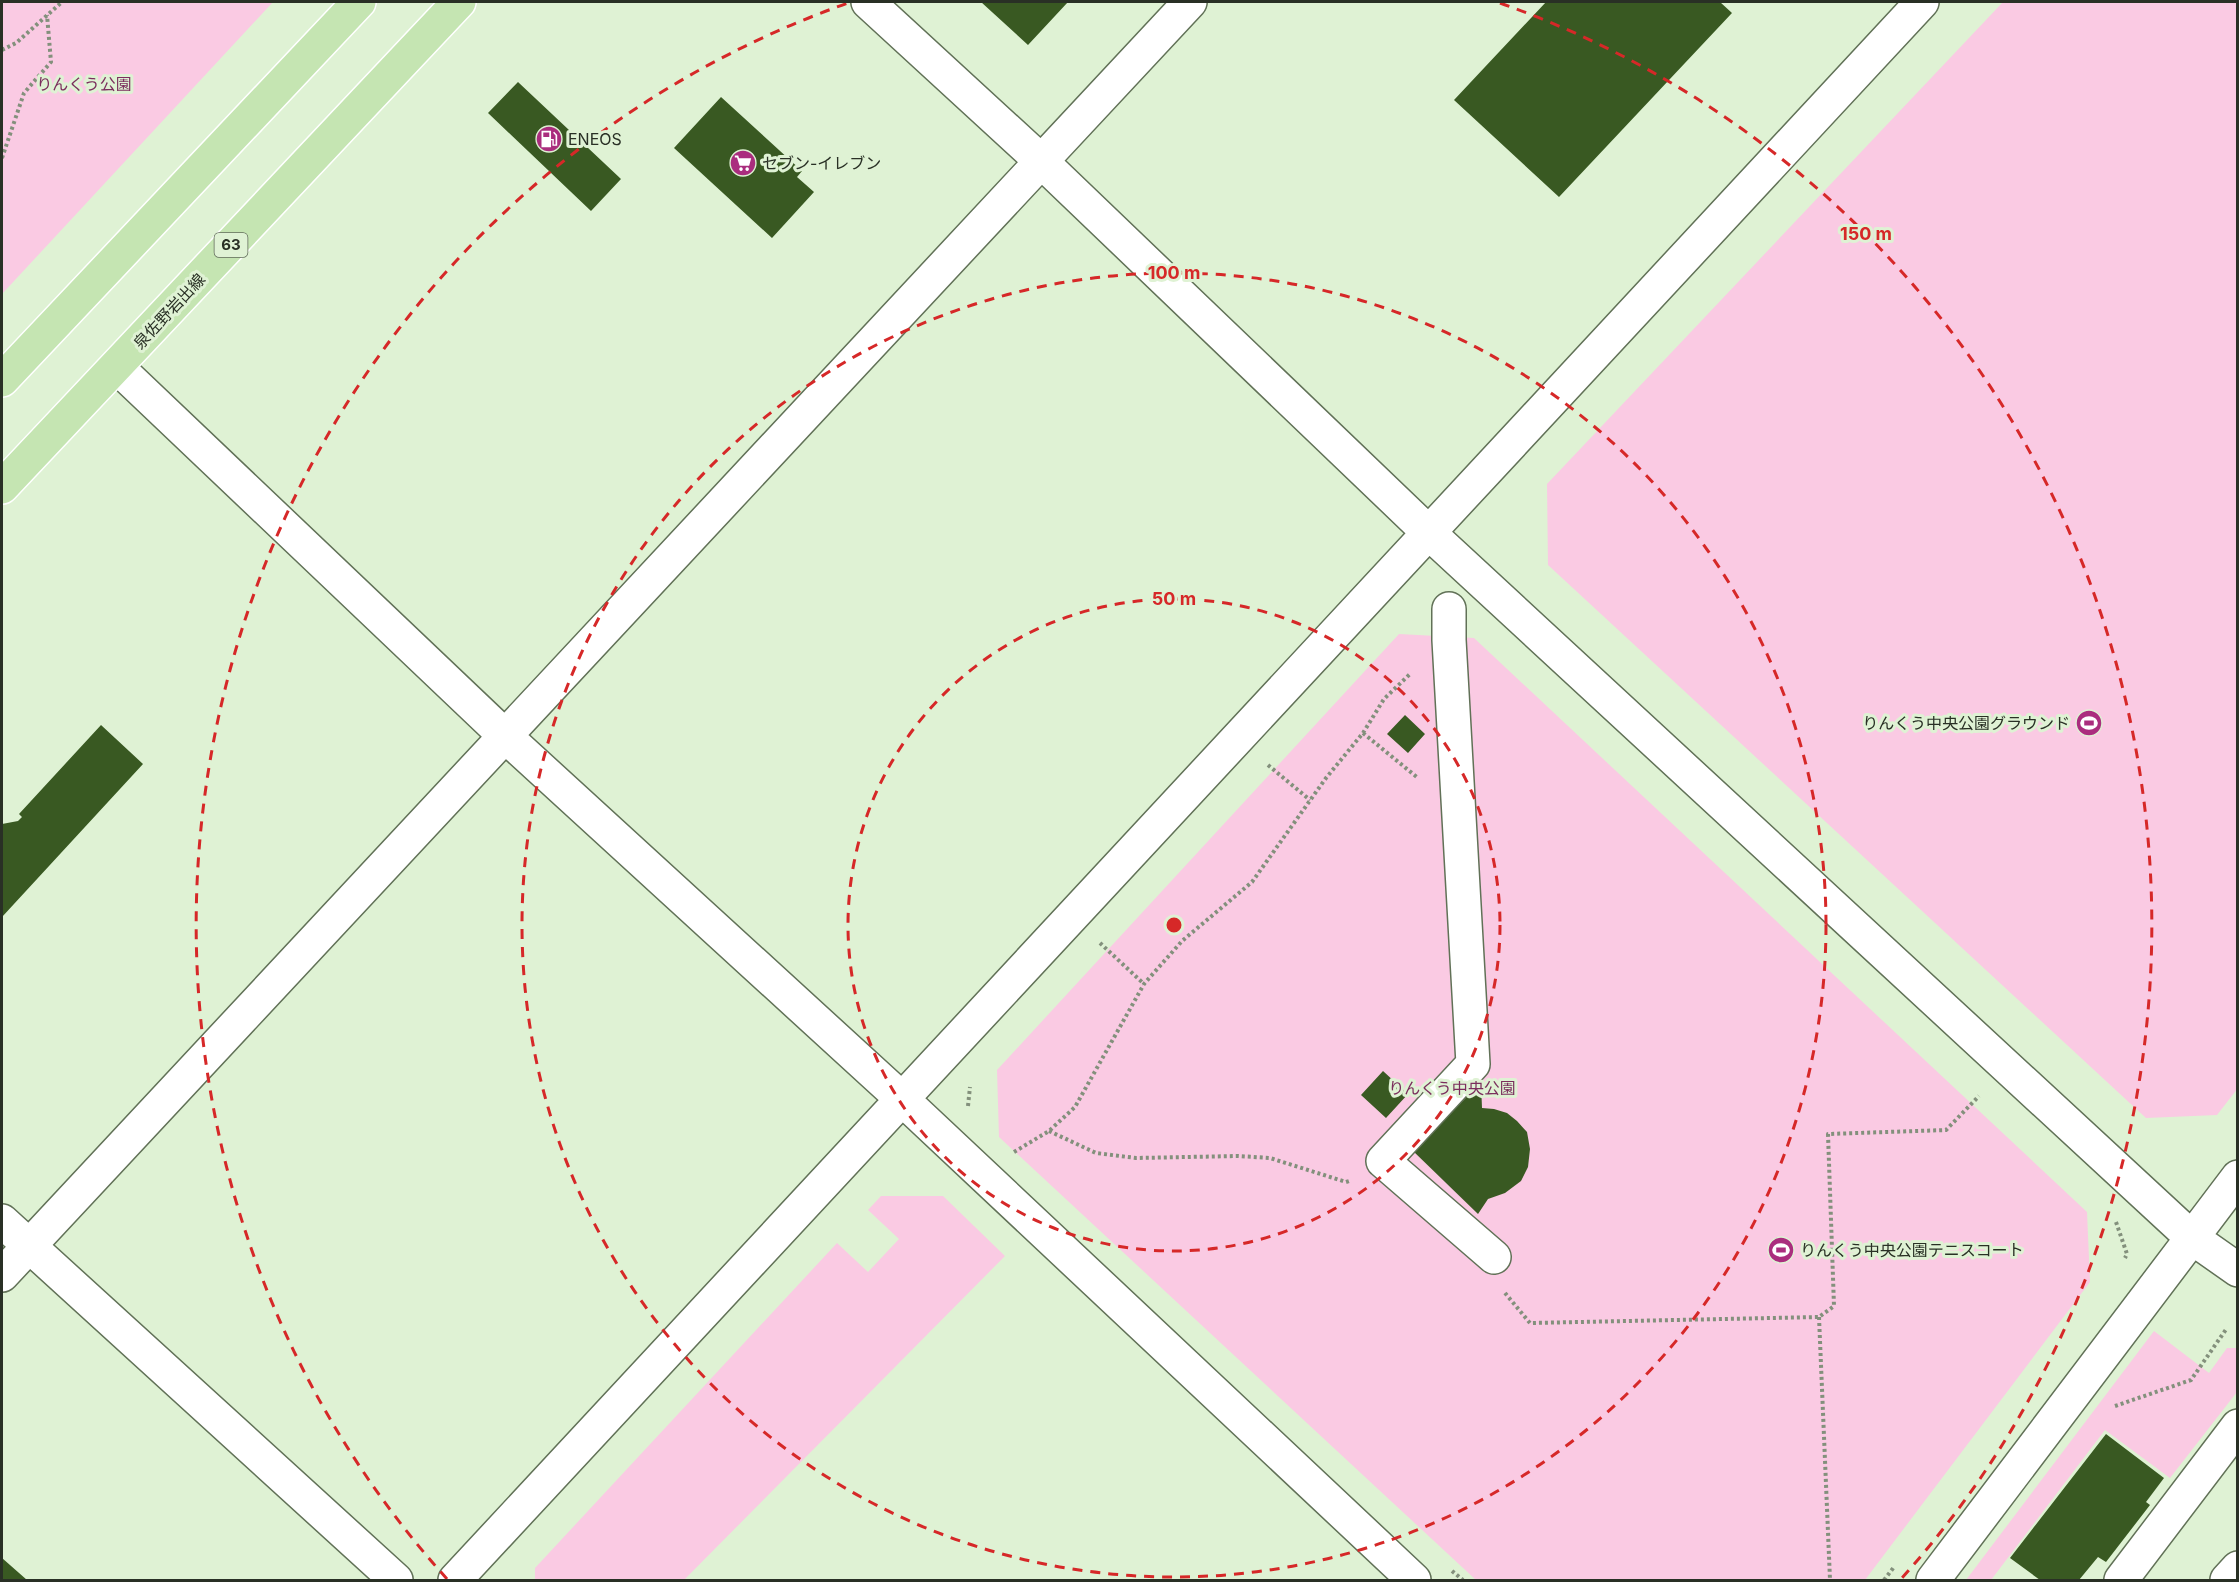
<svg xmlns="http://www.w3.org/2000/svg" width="2239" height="1582" viewBox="0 0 2239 1582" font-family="Inter,'Noto Sans JP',sans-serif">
<rect width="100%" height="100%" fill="#dff2d4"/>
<!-- green -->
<path fill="#facae3" d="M2,2h271l-271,292z
M2003,2h234l1,1086 -21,27 -71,3 -598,-553 -1,-81z
M1399,634l75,4 613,574 3,70 -225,298h-389l-477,-443 -2,-67z
M881,1196h62l62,60 -321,324h-149v-12l302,-325 31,29 31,-33 -31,-29z
M2154,1331l55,42 18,-25h10v44l-67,86 -65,-48 -114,150h-25z"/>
<!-- building -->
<path fill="#395922" d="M981,2h87l-40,43z
M1546,2h174l12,11 -173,184 -105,-97z
M518,82l103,97 -30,32 -103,-98z
M721,97l81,74 -5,6 17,15 -42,46 -98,-90z
M1405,715l20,19 -17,19 -21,-19z
M101,725l42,39 -141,153v-93l16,-3 4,-4 -3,-3z
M1383,1071l25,23 -22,24 -25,-23z
M1481,1083l1,25 12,1 13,4 10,8 10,11 3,17 -2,18 -7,14 -16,12 -17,6 -10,15 -66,-64z
M2106,1434l58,44 -18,24 4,3 -44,57 -8,-5 -19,23h-39l-30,-22z
M2,1558l25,22h-25z"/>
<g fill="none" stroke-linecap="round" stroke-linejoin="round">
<defs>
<path id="street" d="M1449,609v31l24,424 -90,97 111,96
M2121,1580l117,-154
M2227,1580l11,-12"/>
<path id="secondary" d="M868,2l173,159 387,371 763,705 47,33
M117,367l387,368 398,364 512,481
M2,1221l394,359
M2,1275l1188,-1273
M455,1580l1467,-1578
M1933,1580l305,-403"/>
<path id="primary" d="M2,380l357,-378
M2,487l457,-485"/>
</defs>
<!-- street casing -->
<use href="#street" stroke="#617157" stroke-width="36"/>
<!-- secondary casing -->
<use href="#secondary" stroke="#617157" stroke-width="36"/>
<!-- primary casing -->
<use href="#primary" stroke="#fff" stroke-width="36"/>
<!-- path -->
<path stroke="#83907c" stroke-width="4" stroke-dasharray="3 3" stroke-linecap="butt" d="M2,50l14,-7 46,-41
M2,158l22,-65 27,-31 -4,-47
M1363,733l55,45
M1268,765l42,35
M1100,943l44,41
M968,1106l2,-19
M1049,1131l47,22 40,5 102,-2 32,2 76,24 3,-1
M1014,1152l35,-21 26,-24 69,-123 38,-43 70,-59 74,-104 37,-45 21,-34 26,-25
M2116,1222l11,32 -2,4
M1505,1293l25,30 289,-6 15,-11 -6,-172 118,-4 33,-34
M1819,1317l11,263
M2115,1406l76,-26 36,-52
M1452,1571l11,9
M1884,1580l10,-13"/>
<!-- street -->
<use href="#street" stroke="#fff" stroke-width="33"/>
<!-- secondary -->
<use href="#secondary" stroke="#fff" stroke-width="33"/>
<!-- primary -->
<use href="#primary" stroke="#c5e5b2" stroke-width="33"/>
</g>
<!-- distance rings -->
<g fill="none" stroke="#d62828" stroke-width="3" stroke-dasharray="10 8">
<circle cx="1174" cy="925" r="326"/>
<circle cx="1174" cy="925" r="652"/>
<path d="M447 1579A978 978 0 0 1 848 3M1500 3A978 978 0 0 1 1901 1579"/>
</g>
<!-- icons -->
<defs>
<symbol id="fuel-disc" viewBox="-11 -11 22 22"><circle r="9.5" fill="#aa2d7e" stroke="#dff2d4"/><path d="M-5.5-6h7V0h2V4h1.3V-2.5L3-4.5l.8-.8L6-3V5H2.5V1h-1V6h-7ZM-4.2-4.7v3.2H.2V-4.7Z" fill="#fff"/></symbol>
<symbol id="supermarket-disc" viewBox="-11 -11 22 22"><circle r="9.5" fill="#aa2d7e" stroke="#dff2d4"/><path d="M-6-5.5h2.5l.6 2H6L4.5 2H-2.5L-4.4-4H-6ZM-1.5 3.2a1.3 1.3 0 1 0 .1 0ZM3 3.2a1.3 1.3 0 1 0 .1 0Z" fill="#fff"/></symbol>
<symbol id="stadium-disc" viewBox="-11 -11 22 22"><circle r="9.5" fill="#aa2d7e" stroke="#dff2d4"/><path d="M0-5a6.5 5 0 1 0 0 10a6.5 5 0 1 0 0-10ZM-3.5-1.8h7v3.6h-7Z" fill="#fff"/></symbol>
</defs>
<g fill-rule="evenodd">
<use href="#fuel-disc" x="534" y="124" width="30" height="30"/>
<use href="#supermarket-disc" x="728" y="148" width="30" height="30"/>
<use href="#stadium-disc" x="2074" y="708" width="30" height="30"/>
<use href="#stadium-disc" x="1766" y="1235" width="30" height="30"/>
</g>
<g text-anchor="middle" stroke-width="6" stroke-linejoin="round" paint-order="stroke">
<!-- shield labels -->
<rect fill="#dff2d4" stroke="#606a5a" stroke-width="1.5" x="214.5" y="233" width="33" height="24" rx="4.5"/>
<g font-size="15" font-weight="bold" fill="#293025">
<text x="231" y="250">63</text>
</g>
<!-- park labels -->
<g font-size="16" fill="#7b2e5d" stroke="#dff2d4">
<text x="84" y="90">りんくう公園</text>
<text x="1452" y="1094">りんくう中央公園</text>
</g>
<!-- poi labels -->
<g font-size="16" fill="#293025" stroke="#dff2d4" text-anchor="start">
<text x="568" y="145">ENEOS</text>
<text x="762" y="169">セブン-イレブン</text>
<text x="2070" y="729" text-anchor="end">りんくう中央公園グラウンド</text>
<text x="1800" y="1256">りんくう中央公園テニスコート</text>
</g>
<!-- street labels -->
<g font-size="16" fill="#293025" stroke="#dff2d4">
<text transform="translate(169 311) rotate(-47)" y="6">泉佐野岩出線</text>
</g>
</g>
<circle cx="1174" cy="925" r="9" fill="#d62828" stroke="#dff2d4" stroke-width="3"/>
<g font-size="18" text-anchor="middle" font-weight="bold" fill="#d62828" stroke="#dff2d4" stroke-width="6" stroke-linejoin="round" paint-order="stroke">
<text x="1866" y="240">150 m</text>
<text x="1174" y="279">100 m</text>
<text x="1174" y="605">50 m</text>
</g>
<!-- border -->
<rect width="2239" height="1582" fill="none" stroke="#293025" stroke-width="6"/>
</svg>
